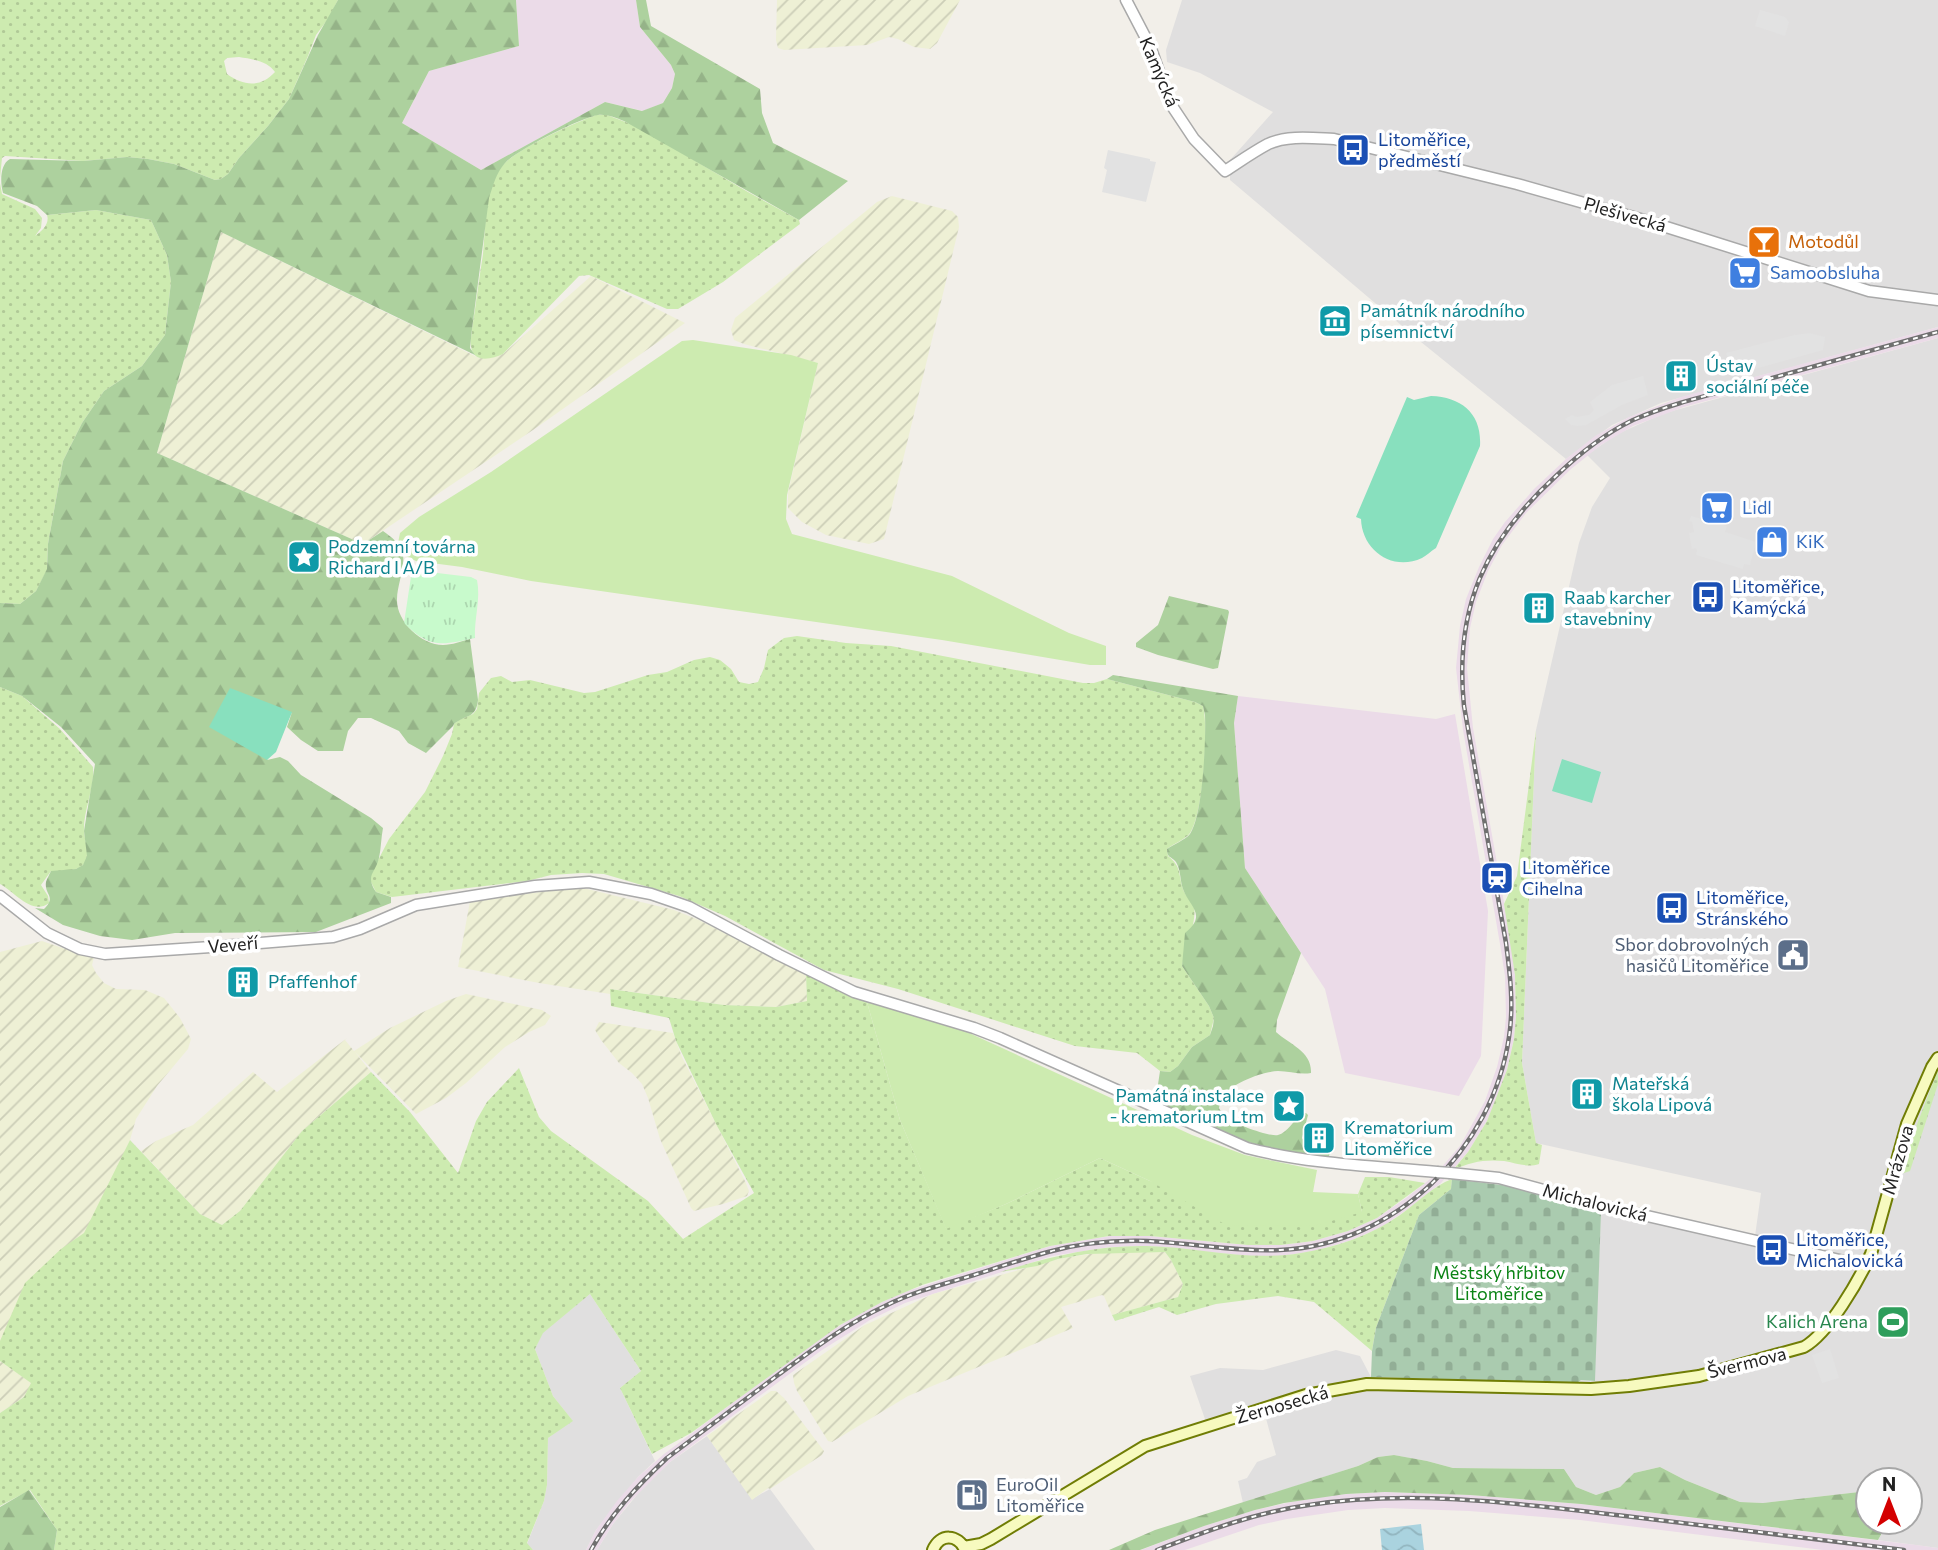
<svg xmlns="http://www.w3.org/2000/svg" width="1938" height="1550" viewBox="0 0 1938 1550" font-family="Commissioner,sans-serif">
<defs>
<pattern id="farmland-furrows" width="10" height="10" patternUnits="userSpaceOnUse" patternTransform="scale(1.75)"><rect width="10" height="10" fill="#eef0d5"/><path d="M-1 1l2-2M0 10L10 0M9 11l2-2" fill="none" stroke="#ccceb7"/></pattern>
<pattern id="grass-dots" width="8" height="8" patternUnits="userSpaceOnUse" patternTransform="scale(1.75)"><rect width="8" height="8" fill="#cdebb0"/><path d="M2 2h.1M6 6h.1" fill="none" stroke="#b0c997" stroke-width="1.8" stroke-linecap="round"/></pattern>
<pattern id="forest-firs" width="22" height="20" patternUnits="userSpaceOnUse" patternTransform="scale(1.75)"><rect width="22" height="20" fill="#add19e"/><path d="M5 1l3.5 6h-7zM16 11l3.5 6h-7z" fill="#95b388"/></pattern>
<pattern id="cemetery-stones" width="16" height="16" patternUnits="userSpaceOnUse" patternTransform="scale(1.75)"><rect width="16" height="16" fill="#aacbaf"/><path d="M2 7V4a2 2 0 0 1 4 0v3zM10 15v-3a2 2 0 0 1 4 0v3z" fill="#92ae96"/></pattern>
<pattern id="park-tufts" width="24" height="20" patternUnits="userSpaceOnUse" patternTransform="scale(1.75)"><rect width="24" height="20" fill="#c8facc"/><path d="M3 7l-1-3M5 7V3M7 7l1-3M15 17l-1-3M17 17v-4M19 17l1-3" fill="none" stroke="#acd6af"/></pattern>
<pattern id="water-waves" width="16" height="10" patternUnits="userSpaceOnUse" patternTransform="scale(1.75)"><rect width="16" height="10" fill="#aad3df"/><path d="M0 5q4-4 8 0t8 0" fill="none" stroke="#92b5bf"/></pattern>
</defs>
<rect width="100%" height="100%" fill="#f2efe9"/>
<!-- residential -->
<path fill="#e0dfdf" d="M1182,0h756v327l-277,76 -49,22 -46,34 -145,-117 -191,-162v-20l43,-48 -73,-39 -33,-11 -1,-12z
M1938,338v1210l-60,-8 10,-18h22v-42h-42v11l-105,12 -23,-1 -55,-22 -25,-13 -26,6 -14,14 -24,8 -20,-8 -12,-18 -111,-1 -26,-7 -33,-6 -16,2 -20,9 -115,37 -5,-22 9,-3 10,-16 19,-7 -14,-51 -56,18 -16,-46 30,-8 43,2 73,-20 24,6 11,21 206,6 4,-3 13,1 7,-168 2,-9 152,32 6,-43 -225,-50 -14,-80 14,-333 43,-187 13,-36 18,-29 -23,-23 30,-21 48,-21z
M590,1294l51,77 -21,17 35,73 -17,16 -42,53 -10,20h-53l-6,-6 17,-43 3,-16 1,-47 24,-18 -19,-24 -18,-47 7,-16z
M707,1436l45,63 18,-10 45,61h-218l16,-26 32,-39 25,-23z"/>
<!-- industrial -->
<path fill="#ebdbe8" d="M516,0h120l4,27 31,38 4,9 -3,14 -9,15 -20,8 -38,-9 -124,68 -79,-47 27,-52 90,-25z
M1938,327v11l-254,69 -51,19 -32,19 -30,24 -45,44 -24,32 -14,26 -12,31 -6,26 -3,40 6,60 38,214 4,33 1,42 -2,22 -7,31 -13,35 -7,16 -19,31 -27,31 -29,23 -30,21 -30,13 -37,11 -34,5h-34l-97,-10 -40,1 -58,9 -147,47 -35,17 -48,30 -152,112 -39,39 -18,23 -16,26h-11l10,-20 21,-29 21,-24 26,-23 151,-113 50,-31 36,-17 149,-47 60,-10h40l98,9h33l32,-4 35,-10 29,-13 29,-20 28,-22 26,-30 25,-45 12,-34 7,-30 2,-20 -1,-41 -5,-32 -37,-214 -7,-62 4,-42 6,-27 13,-32 14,-28 12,-17 29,-33 32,-30 29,-23 34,-19 52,-20z
M1238,696l198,23 19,-5 33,197 -7,145 -22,40 -114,-23 -20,-84 -80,-121 -11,-145z
M1385,1492l85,3 111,9 335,41 22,3v2h-115l-243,-30 -111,-9 -84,-3 -37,2 -61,9 -28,6 -74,25h-44l63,-24 51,-16 54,-12 37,-4z"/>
<!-- farmland -->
<path fill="url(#farmland-furrows)" d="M777,0h183l-23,43 -7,6 -16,-2 -16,-8 -9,-2 -22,8 -83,5 -6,-2 -2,-8z
M892,196l60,15 6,6 1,10 -75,312 -15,5 -43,-9 -24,-13 -14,-14v-15l30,-130 -74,-19 -10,-4 -3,-10 4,-12 142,-116z
M221,232l258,126 24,-4 88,-78 94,47 -152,107 -170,114 -206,-91z
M579,887l95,23 25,10 107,55 1,26 -31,6 -52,-2 -113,-16 -1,5 -71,-11 -81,-16 12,-66z
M42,941l38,13 14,3 -2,8 4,8 8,10 12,6 29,1 19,8 16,20 11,21 -3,10 -31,37 -21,33 -6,21 -30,68 -19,31 -81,103v-390z
M466,994l76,16 9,6 -6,9 -16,7 -24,15 -39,36 -20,15 -30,16 -61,-62 16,20 -69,59 -62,80 -18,14 -22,-11 -59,-63 15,-10 37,-16 60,-53 24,20 70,-54 -2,2 9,11 36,-23 56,-27z
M599,1022l74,11 9,24 63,124 4,10 -2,5 -24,8 -29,7 -3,-3 -31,-69 -12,-41 -6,-14 -10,-11 -13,-10 -18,-23 -6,-10z
M1103,1252h62l6,8 12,24 -5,13 -66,18 -8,-19 -2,-1 -41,12 12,21 -165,68 -76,46 -4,-1 -31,-50 -3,-8 -1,-8 72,-50 68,-31 125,-35z
M0,1361l32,22 -8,14 -24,16z
M771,1391h5l8,7 40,53 -2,4 -52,34 -2,-1 -16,12 -45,-64z"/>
<!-- grass -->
<path fill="url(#grass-dots)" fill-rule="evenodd" d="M0,0h338l-10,19 -12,16 -8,21 -19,43 -21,27 -29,32 -11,16 -7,5 -6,1 -41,-16 -26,-5 -21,-2 -44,4 -78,-5 -3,2 -2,20zM239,57c13,2 29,4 36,15 -15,16 -31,14 -48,2l-3,-13 3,-3z
M596,115h11l29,11 112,66 51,28 1,4 -77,58 -45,27h-11l-78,-34 -10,1 -76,78c-11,5 -30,10 -32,-8 -1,-5 1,-12 1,-17 4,-25 7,-50 11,-75 3,-28 1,-65 19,-88 14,-17 72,-43 94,-51z
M0,183l2,11 33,15 7,9 -1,10 -6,8c7,-5 15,-12 12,-21l49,-5 55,10 16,35 4,27 -6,53 -23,31 -38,25 -22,32 -19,38 -15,83 -1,26 -11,21 -16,13 -20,-1z
M797,636l49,7 45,3 192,37h11l13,-4 88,23 8,4c6,23 0,109 -13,127 -5,7 -16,10 -23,16l1,7c14,11 10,18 15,33 2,7 9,11 11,19 3,12 -9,44 -12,58l27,40 5,12 -4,17 -18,12 -14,19 -8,6 -10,-1 -23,-18 -62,-7 -177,-57 -74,-19 -99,-54 -46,-20 -75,-22 -22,-1 -31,2 -24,6 -135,16 -16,-5 -5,-10 -1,-6 19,-37 36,-47 18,-36 9,-22 2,-10 5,-4 14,-6 4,-5 2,-16 12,-15 10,-2 11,6 18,-2 54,13 11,-1 53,-17 19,-3 27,-12 16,-3 10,3 11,9 8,13 10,2 9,-2 6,-14 4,-18 16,-12z
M0,687l22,9 38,33 33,38c2,21 -10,43 -9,65 1,10 7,25 -1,33 -7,7 -23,6 -32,6l-10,14 7,11 1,7c-17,13 -34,-11 -49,-19z
M1536,730l-14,333 14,80 6,2 -3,19c-12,4 -23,-1 -35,-3 -19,-2 -34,1 -51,9l15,-18 19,-31 20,-51 7,-31 2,-22 -1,-42 -11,-71 13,-28z
M806,975l61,27 33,118 46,108 60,-24 94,-46 50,23 212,31 -4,-18 7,-17h24l36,6 -48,35 -29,13 -35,10 -32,4h-33l-98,-9h-41l-59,10 -128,39 -40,17 -42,23 -149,108 -39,21 -32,-66 21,-17 -51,-77 -47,39 -8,16 18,47 20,25 -25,17 -1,47 -3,16 -17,42 6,7h-479l3,-20 -27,-40 -30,16v-93l24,-16 7,-14 -31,-22v-20l25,-58 36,-34 23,-16 46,-93 70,74 22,11 18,-14 62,-80 69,-59 39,40 48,61 18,-52 11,-19 32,-34 20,49 12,14 97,70 35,38 71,-46 -37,-67 -41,-85 -7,-23 -58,-12 -1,-17 114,16 52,2 31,-6z
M1938,1070v14l-28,87 -9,3 11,-37z
M1452,1179l-1,10 -32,26 -43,113 -4,23 -58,-49 -36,-6 -62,8 -39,11 -18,-8 -44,14 -3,-6 66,-18 5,-13 -12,-24 -6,-8 -78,2 -29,5 -21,7 -37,6c49,-15 95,-27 147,-26 51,1 102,16 154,7 35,-6 69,-17 99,-38 17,-12 33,-29 52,-36z"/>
<!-- forest -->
<path fill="url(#forest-firs)" d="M338,0h178l3,46 -90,25 -27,52 79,47 124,-68 37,9 21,-8 9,-15 3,-14 -4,-9 -31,-38 -4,-27h10l5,26 109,63 2,24 11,30 75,38 -49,39 -175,-99c-8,-3 -17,-7 -26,-6 -18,3 -81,35 -93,48 -9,10 -12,23 -16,35l-17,131 -2,19 5,7 -254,-123 -64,221 206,91 20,-13c8,6 19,13 20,24 2,13 -6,31 -6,44 -1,22 24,46 46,46 9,0 19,-4 27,-6l8,61c-2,19 -12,14 -24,24l-1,2 -27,27 -18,-10 -9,-12 -28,-13h-13l-10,13 -5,20h-25l-17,-11 -14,-13 5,-15 -25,48 13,-3 8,4 13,14 70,43 12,10c-2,10 -2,21 -4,30 -4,16 -14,17 -3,34l15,5v6l-75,29 -141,1 -43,7 -32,-4 -37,-11 -28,-17 9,1c13,-13 0,-14 2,-27 1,-3 4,-9 5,-11l25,-2 7,-4 4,-9 -3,-25 11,-67 -34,-37 -39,-31 -22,-9v-84l20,1 16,-13 11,-22 1,-25 15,-83 19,-38 22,-32 38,-25 23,-31 6,-53 -4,-27 -16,-35 -55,-10 -49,5 -10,-9 -34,-13c-3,-11 -3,-29 7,-34l73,2 44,-4 21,2 26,5 41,16 6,-1 7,-5 11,-16 29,-32 21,-27 29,-64z
M1169,596l59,14 1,2 -11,56 -5,1 -55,-14 -22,-8v-4l22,-18z
M1113,675l125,21 -4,27 11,145 56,85 -24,67 -1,12c14,13 36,19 35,41 -11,2 -22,-2 -33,-2 -17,1 -46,12 -56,26 -2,3 -2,7 -3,11 1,2 4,8 6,9 7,6 44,20 53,18 9,-2 17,-16 24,-22h4l2,2 -6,23 2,3 20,7 6,4 -1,4 -5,2 -39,-4 -49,-16 -76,-31 -4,-9 4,-27 10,1 8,-6 14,-19 18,-12 3,-9 1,-8 -5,-12 -27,-40 3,-33c23,-18 4,-27 -2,-44 -3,-8 -2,-19 -7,-27 -5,-6 -9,-4 -9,-13 7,-5 18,-9 23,-15 13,-19 16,-94 15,-119l-2,-9 -8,-4 -88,-23z
M1394,1455l33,6 26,7 111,1 12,18 20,8 24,-8 14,-14 26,-6 25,13 55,22 23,1 105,-12v31h20l-10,18 -297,-36 -111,-9 -85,-3 -39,2 -62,9 -29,7 -51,16 -64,24h-31l46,-20 203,-64 20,-9z
M29,1490l28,40 -3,20h-54v-43z"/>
<!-- cemetery -->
<path fill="url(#cemetery-stones)" d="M1452,1179l66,8 83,26 -6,168 -14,-1 -4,3 -206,-6 1,-26 4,-23 43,-113 32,-26z"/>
<!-- park -->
<path fill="url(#park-tufts)" d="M412,570l59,7 6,3c4,19 -3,39 -2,58 -33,7 -45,11 -71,-15z"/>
<!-- garden -->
<path fill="#cdebb0" d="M693,340l98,15 27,8 -31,132 -1,24 6,15 160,42 117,57 37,13v19h-16l-148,-25 -411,-59 -69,-14 -46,-6 -13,-6 -5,-12 2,-10 19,-16 72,-45 191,-131z
M867,1002l100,30 225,103 53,20 72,15 -4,22 45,2 4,18 -48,14 -88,-1 -76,-44 -50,-23 -94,46 -60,25 -46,-109z"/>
<!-- pitch -->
<path fill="#88e0be" d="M1431,396c31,1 51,18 49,50l-44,102c-5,3 -10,8 -14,10 -30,14 -60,-8 -61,-39l-5,-2 51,-120 7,3z
M230,688l62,24 -16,40 -9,8 -58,-33z
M1562,759l39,13 -9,31 -40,-12z"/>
<!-- parking -->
<path fill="#e2e2e2" d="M1760,10l25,7 4,5 -4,14 -30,-10z
M1108,150l42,9v2l6,1 -10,40 -44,-10 5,-22 -3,-2z
M1809,333l16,4 -2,13 -90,25 -7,-22 68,-18z
M1643,376l5,19 -26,10 -36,20 -8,1 -7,-1 -6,-6 7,-4 4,2 13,-2 5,-5 -4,-8 22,-17z
M1691,516l36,10 -2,6 31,10 -6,23 -6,-1 -1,5 -47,-14 1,-5 -1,-2 -4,1 -3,-16 5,-1 -2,-10 -3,-1z
M1830,1349l9,29 -17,5 -10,-28z"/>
<!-- water -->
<path fill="url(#water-waves)" d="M1421,1524l3,26h-42l-2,-21z"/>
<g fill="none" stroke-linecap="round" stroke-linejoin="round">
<defs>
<path id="tertiary" d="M1126,0l24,46 20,57 24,36 31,32c14,-9 28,-19 43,-27 19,-9 44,-6 66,-5l183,45 127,36 225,71 69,9
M0,896l47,37 33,16 25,5 106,-7 122,-10 27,-8 56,-24 119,-19 54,-4 62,12 38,13 90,48 75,37 120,36 26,10 247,110c62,16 126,18 190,24
M1450,1173l49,5 100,27 267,61"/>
<path id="secondary" d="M964,1547l17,-3 10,-5 154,-93 161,-51 61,-11 224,5 38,-3 70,-10 105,-29c25,-14 55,-67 67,-93l36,-130 25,-57 6,-9
M933,1550c7,-17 25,-16 32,0"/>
</defs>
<!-- tertiary casing -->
<use href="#tertiary" stroke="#a9a9a9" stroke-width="13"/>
<!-- secondary casing -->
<use href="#secondary" stroke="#707d05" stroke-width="14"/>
<!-- tertiary -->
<use href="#tertiary" stroke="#fff" stroke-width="10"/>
<!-- secondary -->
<use href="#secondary" stroke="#f7fabf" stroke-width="10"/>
<defs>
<path id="rail" d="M591,1550c20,-36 46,-64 76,-92 37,-28 74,-55 111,-83 34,-25 68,-51 107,-69 28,-14 59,-22 89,-31 25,-8 49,-16 74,-23 32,-9 66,-12 99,-11 45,2 88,11 133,9 115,-5 213,-101 229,-213 5,-32 1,-63 -3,-94l-42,-237c-10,-98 21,-165 92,-230 23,-22 48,-42 77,-56 39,-17 81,-26 121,-37 62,-17 123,-34 184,-51
M1157,1550c49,-19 100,-38 152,-45 104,-16 213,-1 316,11 93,11 186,22 279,34"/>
</defs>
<!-- rail casing -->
<use href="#rail" stroke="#707070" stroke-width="4.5"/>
<!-- rail -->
<use href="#rail" stroke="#fff" stroke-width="2" stroke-dasharray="5" stroke-linecap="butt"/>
<defs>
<path id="tertiary-bridge" d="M1437,1172l13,1"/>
</defs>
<!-- tertiary-bridge casing -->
<use href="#tertiary-bridge" stroke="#a9a9a9" stroke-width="13" stroke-linecap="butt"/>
<!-- tertiary-bridge -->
<use href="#tertiary-bridge" stroke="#fff" stroke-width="10"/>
</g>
<!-- icons -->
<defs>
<symbol id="bus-square" viewBox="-11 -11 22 22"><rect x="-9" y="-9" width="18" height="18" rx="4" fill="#1a4fb4" stroke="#fff"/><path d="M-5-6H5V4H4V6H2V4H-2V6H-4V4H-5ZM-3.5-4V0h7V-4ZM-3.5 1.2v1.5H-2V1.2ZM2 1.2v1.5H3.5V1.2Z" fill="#fff"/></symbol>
<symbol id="bar-square" viewBox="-11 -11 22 22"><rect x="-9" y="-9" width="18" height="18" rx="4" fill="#e8710a" stroke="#fff"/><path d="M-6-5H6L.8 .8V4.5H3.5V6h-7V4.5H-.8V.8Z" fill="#fff"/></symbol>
<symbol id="supermarket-square" viewBox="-11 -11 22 22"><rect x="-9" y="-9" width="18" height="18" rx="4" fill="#3f7fe0" stroke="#fff"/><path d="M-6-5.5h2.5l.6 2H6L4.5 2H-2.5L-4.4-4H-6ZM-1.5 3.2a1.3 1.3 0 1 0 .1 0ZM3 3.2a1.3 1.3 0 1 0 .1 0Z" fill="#fff"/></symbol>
<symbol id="museum-square" viewBox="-11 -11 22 22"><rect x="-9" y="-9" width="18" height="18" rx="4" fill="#0f9aa8" stroke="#fff"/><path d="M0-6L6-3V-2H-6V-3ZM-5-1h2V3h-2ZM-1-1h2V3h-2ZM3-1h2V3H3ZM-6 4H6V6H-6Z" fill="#fff"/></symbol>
<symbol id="building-square" viewBox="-11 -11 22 22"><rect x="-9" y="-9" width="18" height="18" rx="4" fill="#0f9aa8" stroke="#fff"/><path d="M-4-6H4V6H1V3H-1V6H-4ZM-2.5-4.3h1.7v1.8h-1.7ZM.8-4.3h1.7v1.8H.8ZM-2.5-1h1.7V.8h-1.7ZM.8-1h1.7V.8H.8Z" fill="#fff"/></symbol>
<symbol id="shop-square" viewBox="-11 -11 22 22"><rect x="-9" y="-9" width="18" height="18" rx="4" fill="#3f7fe0" stroke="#fff"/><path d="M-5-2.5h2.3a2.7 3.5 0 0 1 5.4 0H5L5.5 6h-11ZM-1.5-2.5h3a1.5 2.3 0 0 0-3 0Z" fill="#fff"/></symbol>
<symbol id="sight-square" viewBox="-11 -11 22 22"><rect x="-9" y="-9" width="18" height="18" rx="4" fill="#0f9aa8" stroke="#fff"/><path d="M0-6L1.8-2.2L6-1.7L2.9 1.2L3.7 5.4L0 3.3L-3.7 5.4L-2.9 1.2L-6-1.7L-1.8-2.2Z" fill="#fff"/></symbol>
<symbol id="station-square" viewBox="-11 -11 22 22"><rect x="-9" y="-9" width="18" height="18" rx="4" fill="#1a4fb4" stroke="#fff"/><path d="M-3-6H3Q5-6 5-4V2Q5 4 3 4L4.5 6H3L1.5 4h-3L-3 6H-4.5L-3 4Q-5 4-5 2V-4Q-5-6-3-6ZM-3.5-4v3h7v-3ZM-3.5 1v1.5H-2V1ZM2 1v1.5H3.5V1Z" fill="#fff"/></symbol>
<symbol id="civic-square" viewBox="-11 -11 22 22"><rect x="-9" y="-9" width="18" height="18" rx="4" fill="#5c6f8a" stroke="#fff"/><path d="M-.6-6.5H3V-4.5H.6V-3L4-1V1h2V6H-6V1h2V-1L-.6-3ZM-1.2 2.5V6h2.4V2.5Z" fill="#fff"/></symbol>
<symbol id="stadium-square" viewBox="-11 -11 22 22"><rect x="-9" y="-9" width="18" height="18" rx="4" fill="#2e9e5b" stroke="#fff"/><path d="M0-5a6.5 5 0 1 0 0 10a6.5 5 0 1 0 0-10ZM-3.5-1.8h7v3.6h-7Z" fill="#fff"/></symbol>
<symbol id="fuel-square" viewBox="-11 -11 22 22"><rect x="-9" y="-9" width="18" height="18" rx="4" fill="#5c6f8a" stroke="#fff"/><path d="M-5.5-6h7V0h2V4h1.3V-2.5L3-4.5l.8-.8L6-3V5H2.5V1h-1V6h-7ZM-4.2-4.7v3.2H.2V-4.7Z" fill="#fff"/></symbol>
</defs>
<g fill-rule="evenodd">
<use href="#bus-square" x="1334" y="131" width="38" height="38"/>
<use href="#bar-square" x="1745" y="223" width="38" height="38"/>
<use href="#supermarket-square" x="1726" y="254" width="38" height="38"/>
<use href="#museum-square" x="1316" y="302" width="38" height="38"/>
<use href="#building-square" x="1662" y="357" width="38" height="38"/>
<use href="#supermarket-square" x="1698" y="489" width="38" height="38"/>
<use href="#shop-square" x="1753" y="523" width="38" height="38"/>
<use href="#sight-square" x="285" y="538" width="38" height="38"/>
<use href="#bus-square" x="1689" y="578" width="38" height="38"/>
<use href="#building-square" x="1520" y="589" width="38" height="38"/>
<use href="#station-square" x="1478" y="859" width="38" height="38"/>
<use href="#bus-square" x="1653" y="889" width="38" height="38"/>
<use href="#civic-square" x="1774" y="936" width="38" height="38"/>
<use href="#building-square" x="224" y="963" width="38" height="38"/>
<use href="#building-square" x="1568" y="1075" width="38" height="38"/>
<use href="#sight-square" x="1270" y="1087" width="38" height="38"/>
<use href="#building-square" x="1300" y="1119" width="38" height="38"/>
<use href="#bus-square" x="1753" y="1231" width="38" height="38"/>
<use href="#stadium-square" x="1874" y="1303" width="38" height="38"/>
<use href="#fuel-square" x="953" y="1476" width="38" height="38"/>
</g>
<g text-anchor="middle" stroke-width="7" stroke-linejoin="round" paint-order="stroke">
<!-- street labels -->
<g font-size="18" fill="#222" stroke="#fff">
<text transform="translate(1159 72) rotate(67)" y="6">Kamýcká</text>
<text transform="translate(1625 215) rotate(16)" y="6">Plešivecká</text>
<text transform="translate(233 945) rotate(-5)" y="6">Veveří</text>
<text transform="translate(1898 1160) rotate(-74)" y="6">Mrázova</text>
<text transform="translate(1595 1203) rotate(14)" y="6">Michalovická</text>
<text transform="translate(1747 1363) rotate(-14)" y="6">Švermova</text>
<text transform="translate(1282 1405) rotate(-16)" y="6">Žernosecká</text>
</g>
<!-- transit labels -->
<g font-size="18" fill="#164399" stroke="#fff" text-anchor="start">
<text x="1378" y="146">Litoměřice,<tspan x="1378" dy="21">předměstí</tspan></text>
<text x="1732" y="593">Litoměřice,<tspan x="1732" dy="21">Kamýcká</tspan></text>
<text x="1522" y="874">Litoměřice<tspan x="1522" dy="21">Cihelna</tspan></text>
<text x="1696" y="904">Litoměřice,<tspan x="1696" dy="21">Stránského</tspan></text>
<text x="1796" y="1246">Litoměřice,<tspan x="1796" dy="21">Michalovická</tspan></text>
</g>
<!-- food labels -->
<g font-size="18" fill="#c56008" stroke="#fff" text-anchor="start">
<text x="1788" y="248">Motodůl</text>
</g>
<!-- shop labels -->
<g font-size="18" fill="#366cbe" stroke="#fff" text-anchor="start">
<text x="1770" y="279">Samoobsluha</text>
<text x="1742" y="514">Lidl</text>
<text x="1796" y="548">KiK</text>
</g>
<!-- culture labels -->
<g font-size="18" fill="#0d838f" stroke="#fff" text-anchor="start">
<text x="1360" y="317">Památník národního<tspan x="1360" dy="21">písemnictví</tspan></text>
<text x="1706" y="372">Ústav<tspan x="1706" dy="21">sociální péče</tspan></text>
<text x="328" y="553">Podzemní továrna<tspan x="328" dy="21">Richard I A/B</tspan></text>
<text x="1564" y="604">Raab karcher<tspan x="1564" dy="21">stavebniny</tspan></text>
<text x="268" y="988">Pfaffenhof</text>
<text x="1612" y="1090">Mateřská<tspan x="1612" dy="21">škola Lipová</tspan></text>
<text x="1264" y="1102" text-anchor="end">Památná instalace<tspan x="1264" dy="21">- krematorium Ltm</tspan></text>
<text x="1344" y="1134">Krematorium<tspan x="1344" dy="21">Litoměřice</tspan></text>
</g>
<!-- service labels -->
<g font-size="18" fill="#4e5e75" stroke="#fff" text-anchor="end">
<text x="1769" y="951">Sbor dobrovolných<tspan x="1769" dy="21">hasičů Litoměřice</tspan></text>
<text x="996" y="1491" text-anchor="start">EuroOil<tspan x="996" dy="21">Litoměřice</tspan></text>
</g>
<!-- park labels -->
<g font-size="18" fill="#0c8416" stroke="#fff">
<text x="1499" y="1279">Městský hřbitov<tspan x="1499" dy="21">Litoměřice</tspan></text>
</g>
<!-- leisure labels -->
<g font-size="18" fill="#27864d" stroke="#fff" text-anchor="end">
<text x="1868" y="1328">Kalich Arena</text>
</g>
</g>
<!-- north arrow -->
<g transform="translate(1889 1501)"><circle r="33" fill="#ffffff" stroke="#a7a7a7" stroke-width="2"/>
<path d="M0-5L12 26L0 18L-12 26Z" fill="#d40000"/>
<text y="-10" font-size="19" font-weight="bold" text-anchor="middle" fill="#222222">N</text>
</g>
</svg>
